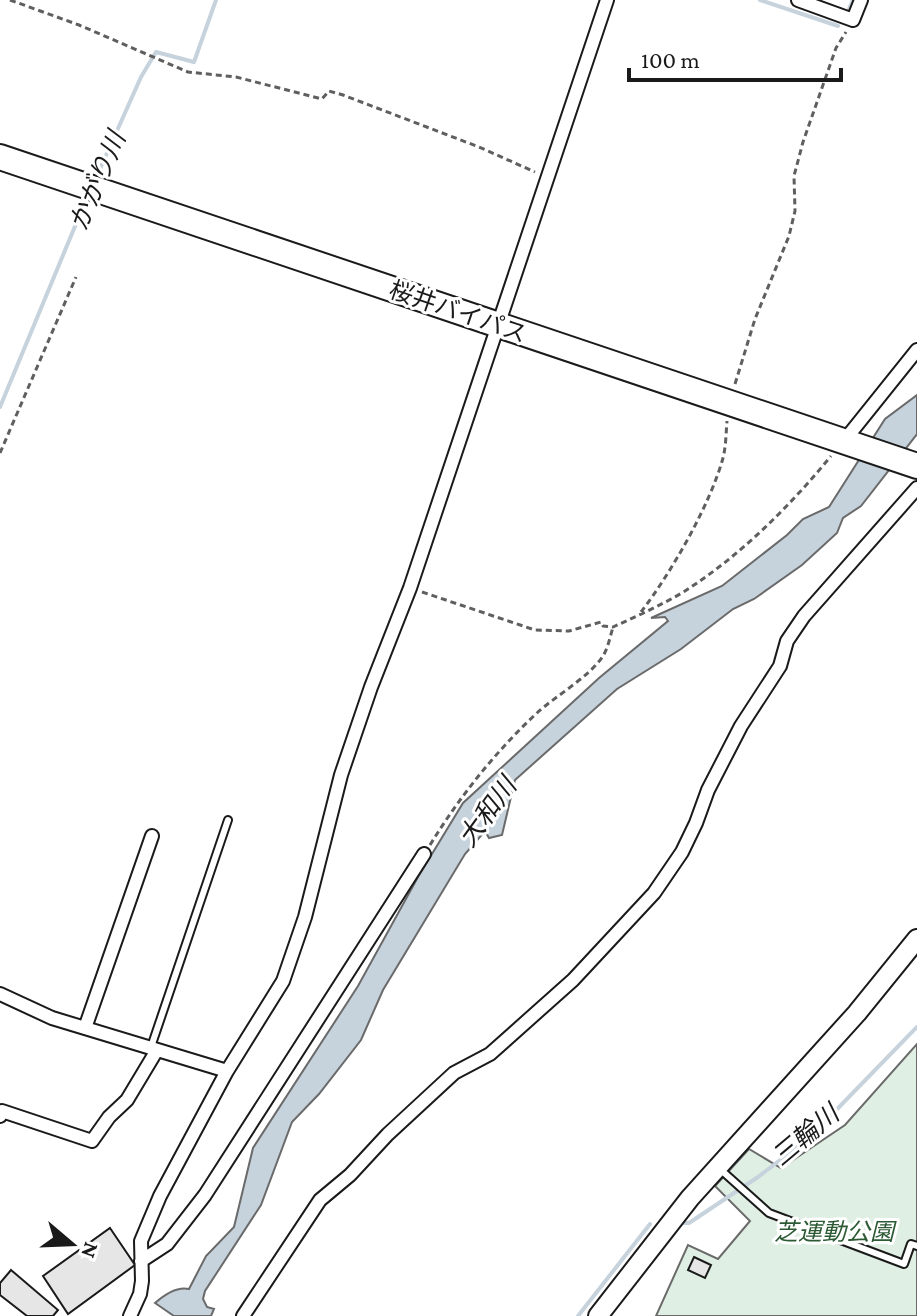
<svg xmlns="http://www.w3.org/2000/svg" width="917" height="1316" viewBox="0 0 917 1316" font-family="'Crimson Pro','Noto Sans JP',serif">
<rect width="100%" height="100%" fill="#fff"/>
<!-- green -->
<path fill="#e0efe3" stroke="#6a6a6a" stroke-width="2" d="M917,1044v272h-261l32,-71 30,14 32,-38 -35,-35 34,-37 32,19 64,-43z"/>
<!-- water -->
<path fill="#c6d2dc" stroke="#6a6a6a" stroke-width="2" d="M917,395v39l-56,72 -18,12 -6,15 -35,32 -48,34 -21,10 -52,40 -64,40 -102,91 -13,55 -13,3 -4,-7 -20,23 -82,136 -22,50 -42,54 -27,28 -31,83 -56,86 -2,8 4,8 7,2 -3,7h-37l-19,-13c9,-8 22,-17 34,-14l17,-33 28,-29 19,-79 105,-162 60,-109 45,-74 136,-125 69,-57 -3,-4 -14,1 71,-32 65,-51 16,-16 26,-12 56,-88z"/>
<g fill="none" stroke-linecap="round" stroke-linejoin="round">
<!-- stream -->
<path stroke="#c6d2dc" stroke-width="4" d="M760,0l78,26
M849,9l4,-9
M95,180l46,-103 15,-25 38,10 22,-62
M0,407l88,-212
M680,1223h9l69,-46 52,-40 107,-110
M578,1316l72,-92"/>
</g>
<!-- building -->
<path fill="#e6e6e6" stroke="#1a1a1a" stroke-width="2" d="M110,1228l25,37 -67,49 -25,-38z
M694,1257l17,8 -6,13 -17,-8z
M11,1270l47,40 -5,6h-26l-27,-21v-12z"/>
<g fill="none" stroke-linecap="round" stroke-linejoin="round">
<defs>
<path id="lane" d="M151,1047l77,-227
M721,1170l48,43 135,51 7,-20 6,2"/>
<path id="street" d="M798,0l55,20 8,-20
M844,441l73,-91
M0,994l52,24 175,53
M85,1028l67,-192
M0,1116l2,-5 90,30 17,-24 18,-17 30,-50
M141,1261l26,-17 38,-49 219,-341
M130,1316l10,-22 2,-13 -1,-40 19,-45 67,-125 56,-90 22,-64 36,-142 30,-88 39,-99 197,-588
M243,1316l77,-116 30,-25 38,-41 66,-61 36,-19 83,-74 81,-87 28,-41 14,-29 12,-33 33,-64 39,-60 7,-25 17,-25 113,-128"/>
<path id="secondary" d="M598,1316l92,-118 167,-185 60,-74"/>
<path id="highway" d="M0,157l917,309"/>
</defs>
<!-- lane casing -->
<use href="#lane" stroke="#1a1a1a" stroke-width="10"/>
<!-- street casing -->
<use href="#street" stroke="#1a1a1a" stroke-width="16"/>
<!-- secondary casing -->
<use href="#secondary" stroke="#1a1a1a" stroke-width="22"/>
<!-- highway casing -->
<use href="#highway" stroke="#1a1a1a" stroke-width="28"/>
<!-- path -->
<path stroke="#5f5f5f" stroke-width="3" stroke-dasharray="6 4" stroke-linecap="butt" d="M10,0l69,25 109,47 48,5 86,22 7,-8 14,4 136,52 56,25
M735,384l20,-65 34,-83 6,-25 -1,-35 9,-34 33,-94 10,-16
M0,453l76,-176
M422,592l113,38 34,1 32,-9 2,4 10,1c24,-11 49,-22 72,-36 56,-36 104,-84 146,-135
M641,612c30,-39 69,-107 82,-154 3,-12 3,-25 4,-37
M430,845c30,-49 66,-94 108,-133 19,-17 51,-35 65,-56 5,-8 7,-19 10,-29"/>
<!-- lane -->
<use href="#lane" stroke="#fff" stroke-width="6"/>
<!-- street -->
<use href="#street" stroke="#fff" stroke-width="12"/>
<!-- secondary -->
<use href="#secondary" stroke="#fff" stroke-width="18"/>
<!-- highway -->
<use href="#highway" stroke="#fff" stroke-width="24"/>
</g>
<g text-anchor="middle" stroke-width="6" stroke-linejoin="round" paint-order="stroke">
<!-- street labels -->
<g font-size="24" fill="#1a1a1a" stroke="#fff">
<text transform="translate(458 312) rotate(19)" y="8">桜井バイパス</text>
</g>
<!-- park labels -->
<g font-size="24" font-style="italic" fill="#2b5a34" stroke="#fff">
<text x="834" y="1240">芝運動公園</text>
</g>
<!-- water labels -->
<g font-size="26" font-style="italic" fill="#1a1a1a" stroke="#fff">
<text transform="translate(97 181) rotate(-67)" y="9">かがり川</text>
<text transform="translate(487 812) rotate(-54)" y="9">大和川</text>
<text transform="translate(805 1135) rotate(-40)" y="9">三輪川</text>
</g>
</g>
<!-- north arrow -->
<g transform="translate(72 1244) rotate(109)" stroke="#ffffff" stroke-width="6" paint-order="stroke">
<path d="M0-6L14 30L0 20L-14 30Z" fill="#1a1a1a"/>
<text y="-12" font-size="22" font-weight="bold" text-anchor="middle" fill="#1a1a1a">N</text>
</g>
<!-- scale -->
<path d="M629 68v12h212v-12" fill="none" stroke="#1a1a1a" stroke-width="4"/>
<text x="641" y="68" font-size="24" fill="#1a1a1a" stroke="#ffffff" stroke-width="6" paint-order="stroke">100 m</text>
</svg>
